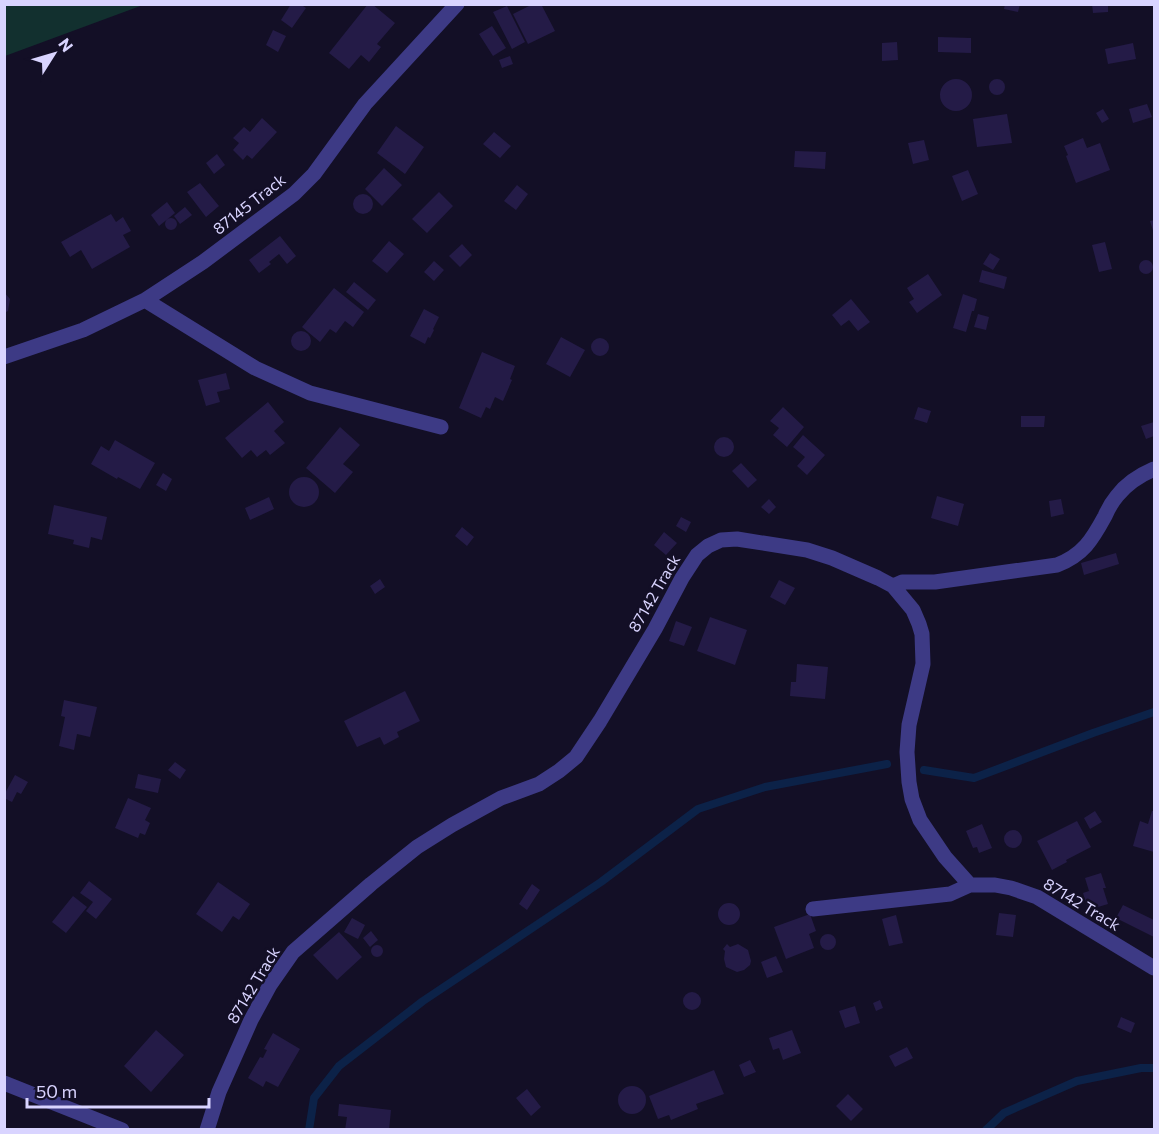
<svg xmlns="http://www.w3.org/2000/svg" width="1159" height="1134" viewBox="0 0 1159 1134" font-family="Commissioner,sans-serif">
<rect width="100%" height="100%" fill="#130f26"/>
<!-- green -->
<path fill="#12302f" d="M5,4h138v1l-138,51z"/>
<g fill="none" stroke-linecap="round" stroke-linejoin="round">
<!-- stream -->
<path stroke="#0c2248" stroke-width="8" d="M924,770l50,8 119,-45 61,-21
M309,1130l5,-32 25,-32 84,-65 178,-119 97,-73 67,-22 122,-23
M986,1130l18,-17 73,-32 64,-13h13"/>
</g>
<!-- building -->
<path fill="#241b47" d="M291,4h9l6,4 -14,20 -11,-8z
M368,4h4l23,19 -18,21 4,3 -12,15 -8,-7 -12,14 -20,-16z
M533,4h8l14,27 -27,13 -15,-30z
M1005,4h15l-2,8 -14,-3z
M1092,4h16v8l-15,1z
M507,6l18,36 -13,7 -19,-37z
M492,26l14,22 -13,8 -14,-22z
M273,30l13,6 -8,16 -12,-7z
M938,37l33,1v15l-33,-1z
M897,42l1,18 -16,1v-18z
M1133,43l3,16 -28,5 -3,-15z
M510,56l3,8 -11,4 -3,-8z
M989 87a8 8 0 1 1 16 0a8 8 0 1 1-16 0Z
M940 95a16 16 0 1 1 32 0a16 16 0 1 1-32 0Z
M1147,104l5,13 -19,6 -4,-14z
M1103,109l6,10 -7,4 -6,-10z
M1007,114l5,29 -35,4 -4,-28z
M262,118l15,14 -25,27 -5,-4 -4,5 -10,-10 6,-7 -6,-5 11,-11 6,5z
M396,126l28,21 -19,27 -28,-21z
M494,132l17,14 -11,12 -17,-14z
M1083,138l4,10 13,-5 10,27 -34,13 -10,-27 2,-1 -4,-9z
M924,140l5,20 -16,4 -5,-21z
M795,151l31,1 -1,17 -31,-2z
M217,154l8,11 -11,9 -8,-11z
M384,168l18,17 -20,21 -17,-17z
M968,170l10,24 -16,7 -10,-25z
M200,183l19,23 -13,11 -19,-25z
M517,185l11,9 -12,16 -12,-9z
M439,192l14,14 -26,27 -15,-14z
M353 204a10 10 0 1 1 20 0a10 10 0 1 1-20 0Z
M167,202l8,11 -16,13 -8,-11z
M185,207l7,8 -12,9 -6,-8z
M111,214l5,8 7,-5 8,14 -8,4 7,12 -38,22 -11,-19 -11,7 -9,-15z
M165 224a6 6 0 1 1 12 0a6 6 0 1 1-12 0Z
M1154,220v14l-4,-13z
M280,236l16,20 -9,8 -8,-10 -10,8 2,2 -12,9 -10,-13z
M389,241l15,13 -17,19 -15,-12z
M1105,242l7,27 -13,3 -7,-27z
M462,244l10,11 -12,12 -11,-11z
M990,253l10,6 -7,11 -10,-6z
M1139 267a7 7 0 1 1 14 0a7 7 0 1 1-14 0Z
M434,261l10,9 -10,11 -10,-9z
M982,270l25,7 -3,12 -25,-7z
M928,274l14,21 -25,18 -8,-11 5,-3 -7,-11z
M354,282l22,18 -8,10 -22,-18z
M334,288l30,24 -11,15 -8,-6 -9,12 -6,-4 -10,13 -18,-15z
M4,292l6,7 -2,12 -4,2z
M963,294l14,5 -3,12h-2l-6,21 -13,-4z
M851,299l19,23 -12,9 -9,-11 -8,6 -9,-11z
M424,309l15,8 -6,12 1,1 -4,8 -2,-1 -3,7 -15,-8z
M978,314l11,3 -3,13 -12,-3z
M291 341a10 10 0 1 1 20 0a10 10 0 1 1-20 0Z
M561,337l24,13 -15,27 -24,-13z
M591 347a9 9 0 1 1 18 0a9 9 0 1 1-18 0Z
M482,352l33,14 -5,13 2,1 -9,21 -8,-4 -5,12 -4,-2 -5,11 -22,-10z
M226,373l4,16 -13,3 3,10 -14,4 -8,-26z
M268,402l16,20 -10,9 11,12 -15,12 -4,-5 -9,7 -6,-7 -9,8 -17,-20z
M783,407l21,20 -17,20 -14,-12 6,-7 -9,-7z
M918,407l13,4 -4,12 -13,-4z
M1021,416h24l-1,11h-23z
M1154,422v14l-8,3 -5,-13z
M340,427l20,18 -17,19 10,8 -18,21 -29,-25z
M803,435l22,20 -18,20 -10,-9 8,-9 -12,-10z
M714 447a10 10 0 1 1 20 0a10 10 0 1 1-20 0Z
M115,440l40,23 -15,26 -22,-12 -1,2 -26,-15 10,-18 8,5z
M741,463l16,17 -9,8 -16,-17z
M163,473l9,6 -6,12 -10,-6z
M289 492a15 15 0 1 1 30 0a15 15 0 1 1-30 0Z
M937,496l27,8 -6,22 -27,-8z
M269,497l5,12 -24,11 -5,-12z
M769,499l7,8 -7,7 -8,-7z
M1061,499l3,15 -13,3 -2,-16z
M54,505l53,12 -5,23 -11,-3 -2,11 -16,-4 1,-4 -26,-6z
M681,517l10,5 -5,10 -10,-6z
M462,527l12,10 -7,9 -12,-10z
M664,532l13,11 -11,12 -12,-10z
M1116,553l3,11 -35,11 -3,-12z
M380,579l5,8 -10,7 -5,-8z
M779,580l16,8 -10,17 -15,-8z
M710,617l37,13 -12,35 -38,-14z
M676,621l16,6 -8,19 -15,-5z
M797,664l31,3 -3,32 -35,-3 1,-14h5z
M405,691l15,30 -23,11 2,5 -15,8 -4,-8 -23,10 -13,-26z
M64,700l33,7 -7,30 -13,-3 -3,16 -15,-4 6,-29 -4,-1z
M175,762l11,8 -6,9 -12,-9z
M138,774l23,5 -3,14 -23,-5z
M15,775l13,7 -7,12 -4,-2 -5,10 -8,-4v-3z
M128,798l23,10 -6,12 5,3 -5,12 -5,-2 -2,5 -23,-10z
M1095,811l7,11 -12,7 -6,-11z
M1152,811h2v41l-21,-6 7,-25 8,3z
M1077,821l14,26 -25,13 1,2 -15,8 -15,-29z
M982,824l10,24 -13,5 -2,-6 -4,1 -7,-17z
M1004 839a9 9 0 1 1 18 0a9 9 0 1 1-18 0Z
M1101,873l5,15h-3l5,16 -20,6 -5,-17 6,-2 -4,-13z
M89,881l23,18 -16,20 -10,-8 7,-9 -13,-9z
M218,882l32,22 -11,16 -6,-4 -11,16 -26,-18z
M532,884l8,6 -13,20 -8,-6z
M73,896l14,11 -21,26 -14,-11z
M718 914a11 11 0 1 1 22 0a11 11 0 1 1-22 0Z
M1123,905l31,15v17l-38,-19z
M999,913l17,2 -3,22 -17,-2z
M810,914l6,17 -7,3 5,14 -28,11 -12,-32z
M896,915l7,28 -14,3 -7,-27z
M352,918l13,7 -7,14 -14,-7z
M371,931l7,9 -8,7 -7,-9z
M339,932l23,25 -25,23 -24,-25z
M820 942a8 8 0 1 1 16 0a8 8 0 1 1-16 0Z
M727,944l3,3 8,-3 10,6 3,11 -1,4 -6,5 -7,2 -11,-5 -2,-8 1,-8 -2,-2z
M371 951a6 6 0 1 1 12 0a6 6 0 1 1-12 0Z
M776,956l7,16 -16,6 -6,-16z
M683 1001a9 9 0 1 1 18 0a9 9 0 1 1-18 0Z
M880,1000l3,8 -7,3 -3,-8z
M855,1006l5,17 -15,5 -6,-17z
M1121,1017l14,6 -4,10 -14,-6z
M156,1030l28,25 -33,37 -27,-26z
M792,1030l9,23 -18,7 -4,-12 -6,2 -4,-12z
M273,1033l27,16 -22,38 -12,-6 -3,6 -15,-9 12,-21 3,1 4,-8 -3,-1z
M907,1047l6,11 -18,9 -6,-11z
M750,1060l6,12 -12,5 -5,-12z
M714,1070l10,24 -28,10 2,5 -27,11 -2,-5 -11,4 -9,-23z
M618 1100a14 14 0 1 1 28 0a14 14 0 1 1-28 0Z
M527,1089l14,18 -10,9 -15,-18z
M848,1094l15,15 -12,12 -15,-15z
M339,1104l52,6 -2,20h-44l2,-13 -9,-1z"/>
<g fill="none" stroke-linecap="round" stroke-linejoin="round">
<!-- minor -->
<path stroke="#3d3a85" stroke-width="15" d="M145,300l110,68 55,25 131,34
M4,357l79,-27 62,-30 58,-38 91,-68 20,-20 51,-70 92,-100
M893,586l9,-4h33l122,-17c26,-10 35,-25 48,-49 3,-7 7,-14 12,-20 10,-13 23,-21 37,-27
M813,909l137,-15 20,-9
M4,1083l118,47
M207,1130l12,-38 32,-72 19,-35 23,-33 78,-68 46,-37 35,-22 49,-27 38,-14 20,-13 17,-14 24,-36 55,-92 27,-51 15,-23 11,-9 13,-6 16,-1 70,11 25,8 46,20 15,8 20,24 6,14 3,10 1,30 -14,61 -2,27 2,30 3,17 8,21 25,37 25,28h25l16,3 26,9 117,71"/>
</g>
<g text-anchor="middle" stroke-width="5" stroke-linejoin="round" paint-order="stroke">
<!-- street labels -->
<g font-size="16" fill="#d9d4ff" stroke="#130f26">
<text transform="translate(249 204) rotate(-38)" y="6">87145 Track</text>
<text transform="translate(654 593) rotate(-60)" y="6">87142 Track</text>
<text transform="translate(1082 904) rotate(31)" y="6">87142 Track</text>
<text transform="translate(253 985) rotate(-59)" y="6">87142 Track</text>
</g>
</g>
<!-- border -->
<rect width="1159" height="1134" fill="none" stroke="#d9d4ff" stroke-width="12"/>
<!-- north arrow -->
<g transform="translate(54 54) rotate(53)" stroke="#130f26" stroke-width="4.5" paint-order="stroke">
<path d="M0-4.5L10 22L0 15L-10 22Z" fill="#d9d4ff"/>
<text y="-9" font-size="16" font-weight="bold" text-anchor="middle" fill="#d9d4ff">N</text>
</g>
<!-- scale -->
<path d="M27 1098v9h182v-9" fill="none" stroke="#d9d4ff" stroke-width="3"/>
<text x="36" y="1098" font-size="18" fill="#d9d4ff" stroke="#130f26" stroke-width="4.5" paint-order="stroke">50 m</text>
</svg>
